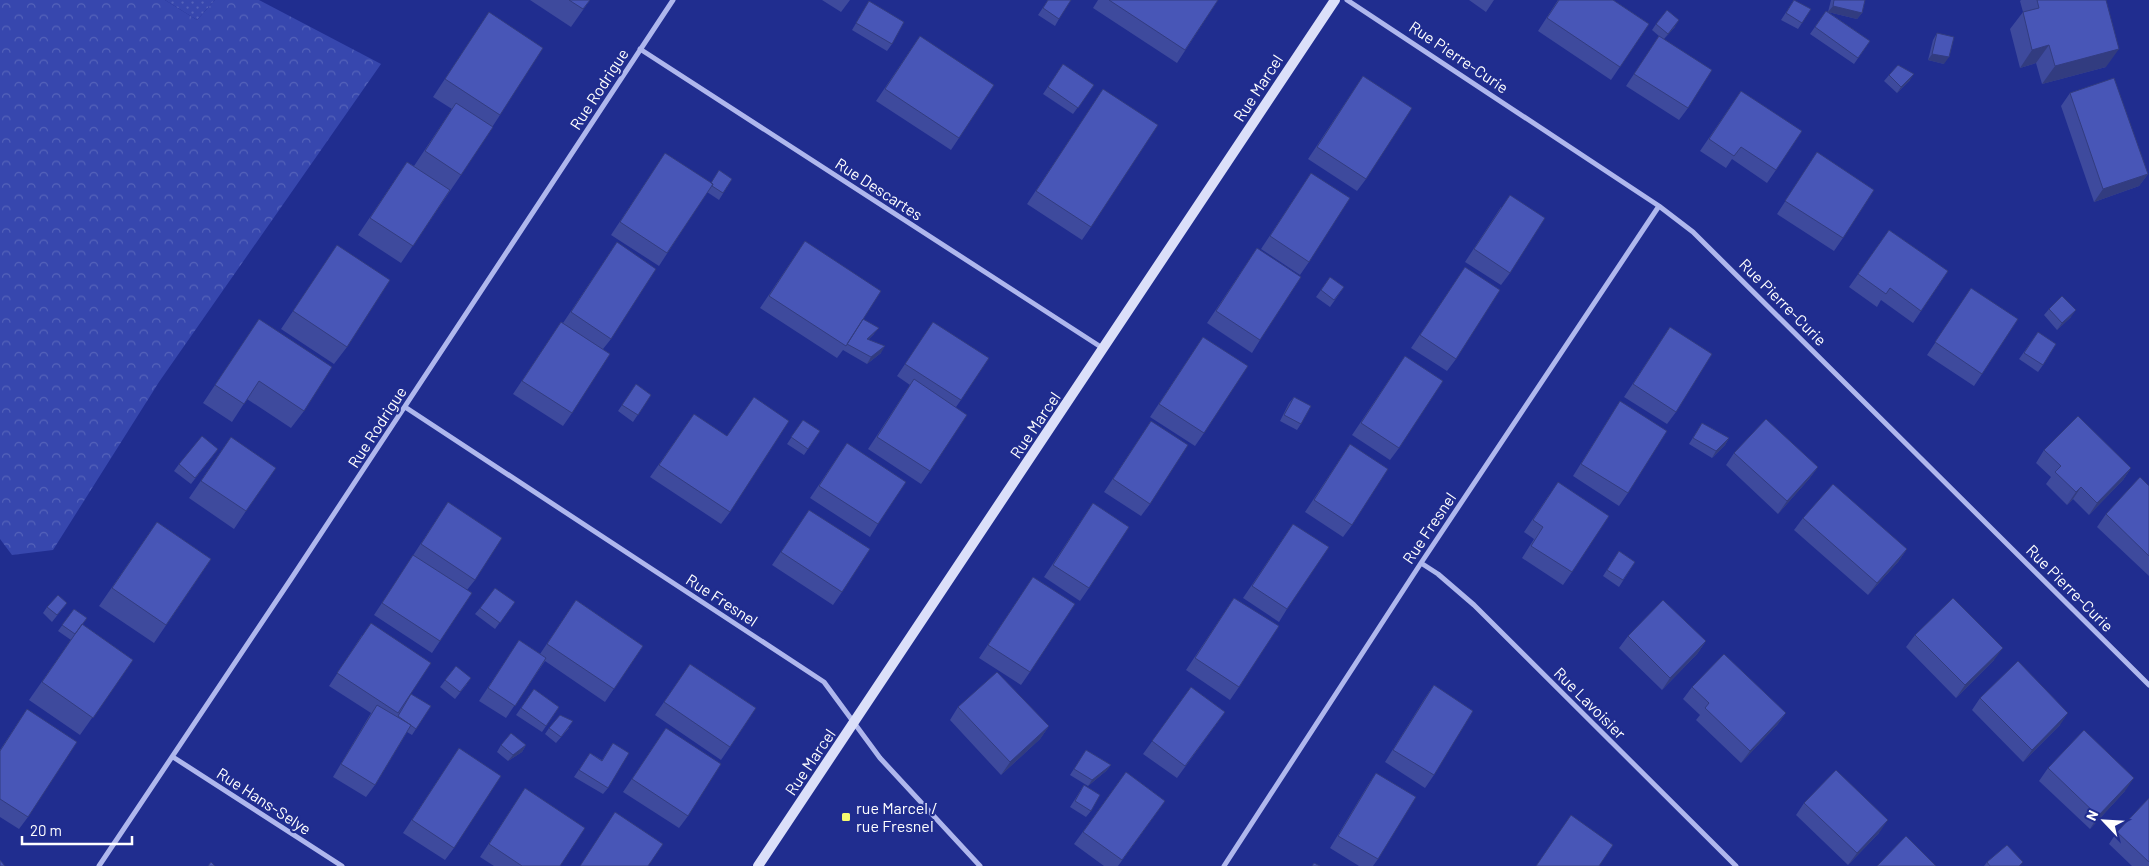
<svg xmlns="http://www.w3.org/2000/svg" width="2149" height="866" viewBox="0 0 2149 866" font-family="Barlow,sans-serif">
<defs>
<pattern id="grass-dots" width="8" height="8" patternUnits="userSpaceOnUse" patternTransform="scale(1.25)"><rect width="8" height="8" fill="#3747ae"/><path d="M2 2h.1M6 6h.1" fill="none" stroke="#5563ba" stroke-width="1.8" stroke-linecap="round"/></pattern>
<pattern id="forest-crowns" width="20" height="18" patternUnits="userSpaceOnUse" patternTransform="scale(1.25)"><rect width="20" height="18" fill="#3747ae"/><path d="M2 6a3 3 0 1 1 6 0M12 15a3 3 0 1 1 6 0" fill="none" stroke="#5563ba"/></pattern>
</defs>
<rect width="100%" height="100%" fill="#202d8f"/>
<!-- grass -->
<path fill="url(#grass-dots)" d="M165,0h50l-18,20z"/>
<!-- forest -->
<path fill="url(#forest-crowns)" d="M0,0h165l32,20 18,-20h44l122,64 -222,318 -106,168 -41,5 -12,-16z"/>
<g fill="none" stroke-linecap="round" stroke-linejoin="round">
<!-- street -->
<path stroke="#afb7ed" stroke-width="5" d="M1347,0l312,206 34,26 456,453
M640,49l464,300
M405,407l419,275 56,76 100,108
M1421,563l17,11 36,31 262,261
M173,757l169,109
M99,866l192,-287 382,-579
M1224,866l197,-303 238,-357"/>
<!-- secondary -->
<path stroke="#dbdff9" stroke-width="10" d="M758,866l577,-866"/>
</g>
<!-- wall -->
<path fill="#3e4a9d" d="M530,0h60l-19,27z
M822,0h28l-9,12z
M1048,0l11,19 -4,7 -17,-11z
M1098,0h120l-41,63 -84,-55z
M1469,0h25l-8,12z
M1558,0h55l36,24 -38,56 -73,-49z
M1794,0l8,23 -4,6 -17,-9z
M1831,0h34l-3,13 -5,6 -29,-7 42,29 -16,23 -44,-30 16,-23 2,1z
M2021,0h85v67l-64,17 -6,-21 -16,5 -10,-39 13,-17 -3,-11z
M869,1l23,43 -5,7 -35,-21z
M489,12l11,103 -39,60 -60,88 -43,-28 49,-73 7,4 38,-57 -19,-12z
M1656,24l19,3 -11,12 24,69 -9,12 -53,-34 33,-50 -7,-6z
M1937,33l7,31 -16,-4 5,-20z
M920,36l39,102 -8,12 -75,-49z
M1063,64l31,21 -21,29 -30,-20z
M1889,75l21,5 -13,13 -13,-12z
M1363,76l3,103 -9,12 -49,-32z
M1103,89l-12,138 -9,13 -55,-36z
M1741,91l35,79 -9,13 -35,-24 -6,9 -26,-17z
M2070,93l78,81 -9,12 -45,16 -33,-96z
M1817,152l26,86 -9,13 -57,-37z
M665,153l46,30 21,-4 -13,21 -12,-8 -48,74 -48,-31z
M1311,173l-2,89 -9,13 -39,-26z
M1501,207l9,66 -9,12 -36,-23z
M1889,230l59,41 -35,52 -32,-23 -4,7 -28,-20z
M805,241l69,93 -6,6 13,13 -14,11 -24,-14 -6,8 -77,-50z
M617,242l-6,97 -8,10 -31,64 -9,13 -50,-32 48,-72 2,1z
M337,245l10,102 -13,17 -53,-35z
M1257,248l3,92 -8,13 -45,-30z
M1465,267l-9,92 -9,12 -36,-23z
M1330,277l14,10 -14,20 -14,-10z
M1963,301l19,73 -8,12 -47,-31z
M2049,309l22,8 -14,13 -13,-15z
M259,319l45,92 -13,17 -44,-29 -15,23 -29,-19z
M933,322l28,78 -5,7 -26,64 -9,13 -53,-35 42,-64 -13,-9z
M1670,327l6,85 -9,12 -43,-27z
M2038,332l5,33 -5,7 -19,-13z
M1203,337l1,96 -9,13 -45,-29z
M1405,356l-6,92 -9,12 -38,-25z
M636,384l15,11 -18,27 -15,-11z
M1294,397l7,27 -4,6 -17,-9 9,-18z
M1620,401l8,92 -9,13 -46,-30z
M694,414l36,98 -9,12 -71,-47z
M803,420l17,11 -16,24 -17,-11z
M1151,421l-1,83 -9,12 -37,-24z
M1702,423l27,15 -4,7 -13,13 -23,-14z
M231,437l15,74 -12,18 -45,-31z
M847,443l31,81 -8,13 -60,-39z
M1350,444l2,81 -9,12 -38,-25z
M218,449l-27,35 -17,-13 5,-7z
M2044,450l87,18 -8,12 -34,35 -16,-16 -6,6 -21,-21 5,-7 -15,-14z
M1734,453l84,14 -9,12 -31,35 -52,-49z
M2149,486v90l-52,-49 9,-13z
M1549,495l23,77 -9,13 -41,-27 12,-19 -10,-7z
M448,502l27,78 -8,10 -27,51 -8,12 -58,-38z
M1093,503l-4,85 -9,13 -36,-24z
M809,510l33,82 -9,13 -61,-40z
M1803,518l104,31 -9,13 -30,33 -74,-65z
M157,522l54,37 -57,84 -55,-37z
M1293,524l-6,85 -8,13 -36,-24z
M1619,551l16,11 -16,25 -16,-11z
M1033,577l-3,95 -9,13 -42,-27z
M1234,598l5,89 -9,13 -44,-30z
M576,600l67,46 -38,56 -60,-41 -39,57 -27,-17 40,-61 21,14z
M515,602l-20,27 -20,-15 5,-6z
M67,603l-15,19 -9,-9 4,-6z
M74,609l13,9 -16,22 -13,-9z
M82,624l51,36 -53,75 -51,-35z
M362,635l49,59 20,12 -19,29 -5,-3 -32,53 -9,12 -33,-20 38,-64 -42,-27z
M1915,635l79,25 -38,38 -50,-51z
M1628,636l78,5 -9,13 -35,36 -43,-42z
M690,664l40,83 -9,13 -66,-45z
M456,666l11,18 -12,15 -15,-12z
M1434,685v90l-9,13 -40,-26 40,-64z
M1191,687l34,25 -48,66 -34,-24z
M1692,687l94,26 -9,12 -36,38 -45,-43 4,-5 -17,-16z
M534,689l25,18 -17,25 -26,-17z
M1980,698l80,27 -37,37 -51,-52z
M958,707l91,19 -9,13 -39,36 -51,-55z
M27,709l1,108 -9,12 -19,-12v-67z
M549,728h20l-13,15 -11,-9z
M666,728l22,88 -9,12 -56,-36z
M613,743l-5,45 -5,6 -29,-17 16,-24 12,7z
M501,745h25l-4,7 -14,9 -11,-9z
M459,748l-5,100 -9,12 -42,-27z
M1086,750l25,15 -5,6 -18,15 -18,-11z
M2048,768l77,23 -35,38 -51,-48z
M1126,772l39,29 -47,65h-14l-30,-22z
M1376,773l2,86 -5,7h-14l-29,-18 38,-63z
M1084,785l7,26 -5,6 -16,-10z
M525,788l35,78h-66l-14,-9z
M2149,798v68h-17l-23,-22 8,-12z
M1804,803l75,30 -31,32 -52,-50z
M1987,862l33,4h-36z"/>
<!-- shaded-wall -->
<path fill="#323c80" d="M1833,6l29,7 -5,6 -29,-7z
M1679,20l-4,7 -12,13 5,-6z
M2049,45l-13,18 -16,5 12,-18z
M2119,49l-13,18 -64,17 13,-18z
M1932,54l17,3 -5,7 -16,-4z
M1914,74l-4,6 -13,13 4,-6z
M2148,174l-9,12 -45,16 9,-13z
M2076,310l-5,7 -14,13 5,-7z
M879,328l-5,6 -12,12 5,-7z
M885,346l-4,7 -14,11 4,-7z
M1729,438l-4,7 -13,13 4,-7z
M1818,467l-9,12 -31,35 9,-13z
M2131,468l-8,12 -34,35 8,-12z
M2081,487l-8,12 -6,6 9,-13z
M1907,549l-9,13 -30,33 9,-12z
M1706,641l-9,13 -35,36 8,-12z
M2003,648l-9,12 -38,38 9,-13z
M1786,713l-9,12 -36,38 9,-12z
M2068,713l-8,12 -37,37 9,-12z
M1049,726l-9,13 -39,36 9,-13z
M526,745l-4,7 -14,9 5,-6z
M1111,765l-5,6 -18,15 4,-6z
M2134,778l-9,13 -35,38 8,-13z
M1888,820l-9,13 -31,32 9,-12z"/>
<!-- building -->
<path fill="#4856b7" stroke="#323c80" d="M569,0h21l-7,9z
M1048,0h23l-12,19 -16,-11z
M1109,0h109l-33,50z
M1559,0h54l36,24 -29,43 -73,-49z
M1794,0l17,9 -9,14 -16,-10z
M1834,0h31l-3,13 -29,-7z
M2037,0h69l13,49 -64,17 -6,-21 -17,5 -9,-38 16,-4z
M869,1l35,21 -12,22 -36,-21z
M1667,10l12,10 -11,14 -12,-10z
M1826,11l44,30 -12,17 -43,-31z
M489,12l54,36 -43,67 -55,-36z
M1937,33l17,4 -5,20 -17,-3z
M920,36l74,49 -35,53 -74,-49z
M1659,36l53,34 -24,38 -54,-34z
M1063,64l31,21 -16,23 -30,-21z
M1898,65l16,9 -13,13 -12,-12z
M1363,76l49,32 -46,71 -49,-32z
M2114,78l34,96 -45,15 -33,-96z
M1103,89l55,36 -67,102 -55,-36z
M1741,91l61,40 -26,39 -35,-23 -7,9 -25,-17z
M456,103l37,24 -32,48 -36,-24z
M1817,152l57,38 -31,48 -58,-37z
M665,153l48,31 -46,69 -47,-31z
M407,162l43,28 -37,56 -43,-28z
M719,170l13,9 -9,14 -11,-7 1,-2 -2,-1z
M1311,173l39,25 -41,64 -39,-26z
M1510,195l35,23 -35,55 -36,-24z
M1889,230l59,41 -27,40 -31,-23 -4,6 -28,-20z
M805,241l76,50 -35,55 -77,-50z
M617,242l39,27 -45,70 -40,-27z
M337,245l53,35 -43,67 -54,-36z
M1257,248l44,29 -41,63 -44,-29z
M1465,267l35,23 -44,69 -36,-24z
M1330,277l14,10 -10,13 -13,-10z
M1971,288l47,31 -36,55 -47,-32z
M2062,296l14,14 -14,13 -13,-14z
M259,319l73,48 -28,44 -45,-30 -15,23 -29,-19z
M863,319l16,9 -12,11 18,7 -14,11 -24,-13z
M561,322l49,32 -38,59 -50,-32z
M933,322l56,36 -28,42 -56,-36z
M1670,327l42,27 -36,58 -43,-28z
M2038,332l18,12 -13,21 -19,-12z
M1203,337l45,29 -44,67 -45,-29z
M1405,356l38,25 -44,67 -38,-25z
M914,379l53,36 -37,56 -53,-34z
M636,384l15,11 -13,20 -16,-10z
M754,397l35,24 -59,91 -71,-47 35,-51 33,22z
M1294,397l17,9 -10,18 -17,-9z
M1620,401l47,30 -39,62 -47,-29z
M2078,416l53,52 -34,35 -16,-16 -5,5 -21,-20 6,-6 -17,-16z
M1766,419l52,48 -31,34 -53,-48z
M803,420l17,11 -12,18 -17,-12z
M1151,421l37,24 -38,59 -37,-25z
M1702,423l27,15 -13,13 -23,-13z
M202,436l16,13 -23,29 -16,-14z
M231,437l45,31 -30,43 -45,-30z
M847,443l59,39 -28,42 -59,-38z
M1350,444l38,25 -36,56 -38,-25z
M2140,477l9,9v70l-43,-42z
M1558,482l51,34 -37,56 -41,-26 12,-19 -10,-7z
M1833,484l74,65 -30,34 -74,-65z
M448,502l54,36 -27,42 -54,-36z
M1093,503l36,24 -40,61 -36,-23z
M809,510l61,39 -28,43 -61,-40z
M157,522l54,37 -45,66 -54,-37z
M1293,524l36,23 -42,62 -35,-23z
M1619,551l16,11 -12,18 -16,-10z
M413,555l59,38 -32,48 -58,-38z
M1033,577l42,27 -45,68 -42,-27z
M495,588l20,14 -15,21 -20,-15z
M58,595l9,8 -10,12 -10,-8z
M1234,598l45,28 -40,61 -44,-29z
M1953,598l50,50 -38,37 -50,-50z
M576,600l67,46 -29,43 -67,-45z
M1663,600l43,41 -36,37 -42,-42z
M74,609l13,9 -12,16 -13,-9z
M371,623l60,40 -33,50 -61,-40z
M82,624l51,36 -40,58 -51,-36z
M519,640l27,18 -31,48 -27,-18z
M1724,654l62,59 -36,38 -45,-43 4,-5 -17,-16z
M2018,661l50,52 -36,37 -52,-52z
M690,664l66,44 -26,39 -66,-45z
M456,666l15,12 -11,14 -15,-12z
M997,672l52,54 -39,36 -52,-55z
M1434,685l39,26 -39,64 -41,-25z
M1191,687l34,25 -40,54 -33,-25z
M534,689l25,18 -13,19 -25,-18z
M411,694l20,12 -15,23 -18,-13z
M377,705l34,20 -36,60 -34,-21z
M27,709l50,33 -49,75 -28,-18v-48z
M560,715l13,6 -12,16 -12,-9z
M666,728l55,36 -33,52 -56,-37z
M2084,730l50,48 -36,38 -50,-48z
M511,733l15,12 -13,10 -12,-10z
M613,743l16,10 -21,35 -29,-18 11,-17 12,8z
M459,748l42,28 -47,72 -42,-28z
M1086,750l25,15 -19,15 -18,-11z
M1836,770l52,50 -31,33 -53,-50z
M1126,772l39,29 -43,59 -39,-28z
M1376,773l40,24 -38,62 -40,-23z
M1084,785l16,10 -9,16 -16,-10z
M525,788l60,40 -25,38h-38l-33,-22z
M2149,798v64l-32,-30z
M615,812l48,32 -15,22h-68z
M1571,815l42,30 -14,21h-63z
M1906,836l30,30h-59z
M2007,845l16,17 -4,4h-29l-3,-4z
M0,860l5,6h-5z
M211,862l4,4h-7z
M1314,863l6,3h-8z"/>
<!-- markers -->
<rect fill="#f6fa70" stroke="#202d8f" stroke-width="2" x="841" y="812" width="10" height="10" rx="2.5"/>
<g text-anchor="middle" stroke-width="4.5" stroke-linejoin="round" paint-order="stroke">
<!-- street labels -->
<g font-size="16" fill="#fff" stroke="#202d8f">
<text transform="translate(1459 57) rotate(34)" y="6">Rue Pierre-Curie</text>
<text transform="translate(1258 88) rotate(-57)" y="6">Rue Marcel</text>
<text transform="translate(599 89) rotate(-57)" y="6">Rue Rodrigue</text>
<text transform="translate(879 189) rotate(33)" y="6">Rue Descartes</text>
<text transform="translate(1783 302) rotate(45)" y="6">Rue Pierre-Curie</text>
<text transform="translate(1035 425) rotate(-56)" y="6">Rue Marcel</text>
<text transform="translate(377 427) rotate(-57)" y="6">Rue Rodrigue</text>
<text transform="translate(1429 528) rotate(-56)" y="6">Rue Fresnel</text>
<text transform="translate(2070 588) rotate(45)" y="6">Rue Pierre-Curie</text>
<text transform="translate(722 600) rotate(33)" y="6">Rue Fresnel</text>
<text transform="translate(1590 703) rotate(45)" y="6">Rue Lavoisier</text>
<text transform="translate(810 762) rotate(-56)" y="6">Rue Marcel</text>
<text transform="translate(264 801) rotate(33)" y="6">Rue Hans-Selye</text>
</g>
<!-- poi labels -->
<g font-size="16" fill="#fff" stroke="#202d8f" text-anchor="start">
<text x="856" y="814">rue Marcel /<tspan x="856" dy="18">rue Fresnel</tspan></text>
</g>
</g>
<!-- north arrow -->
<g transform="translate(2104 821) rotate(295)" stroke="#202d8f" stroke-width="4" paint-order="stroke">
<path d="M0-4L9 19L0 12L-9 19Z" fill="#ffffff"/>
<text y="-8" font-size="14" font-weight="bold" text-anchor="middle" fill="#ffffff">N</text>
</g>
<!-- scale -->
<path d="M22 836v8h110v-8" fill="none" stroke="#ffffff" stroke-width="2.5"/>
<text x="30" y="836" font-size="15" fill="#ffffff" stroke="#202d8f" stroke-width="4" paint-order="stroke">20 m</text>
</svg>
